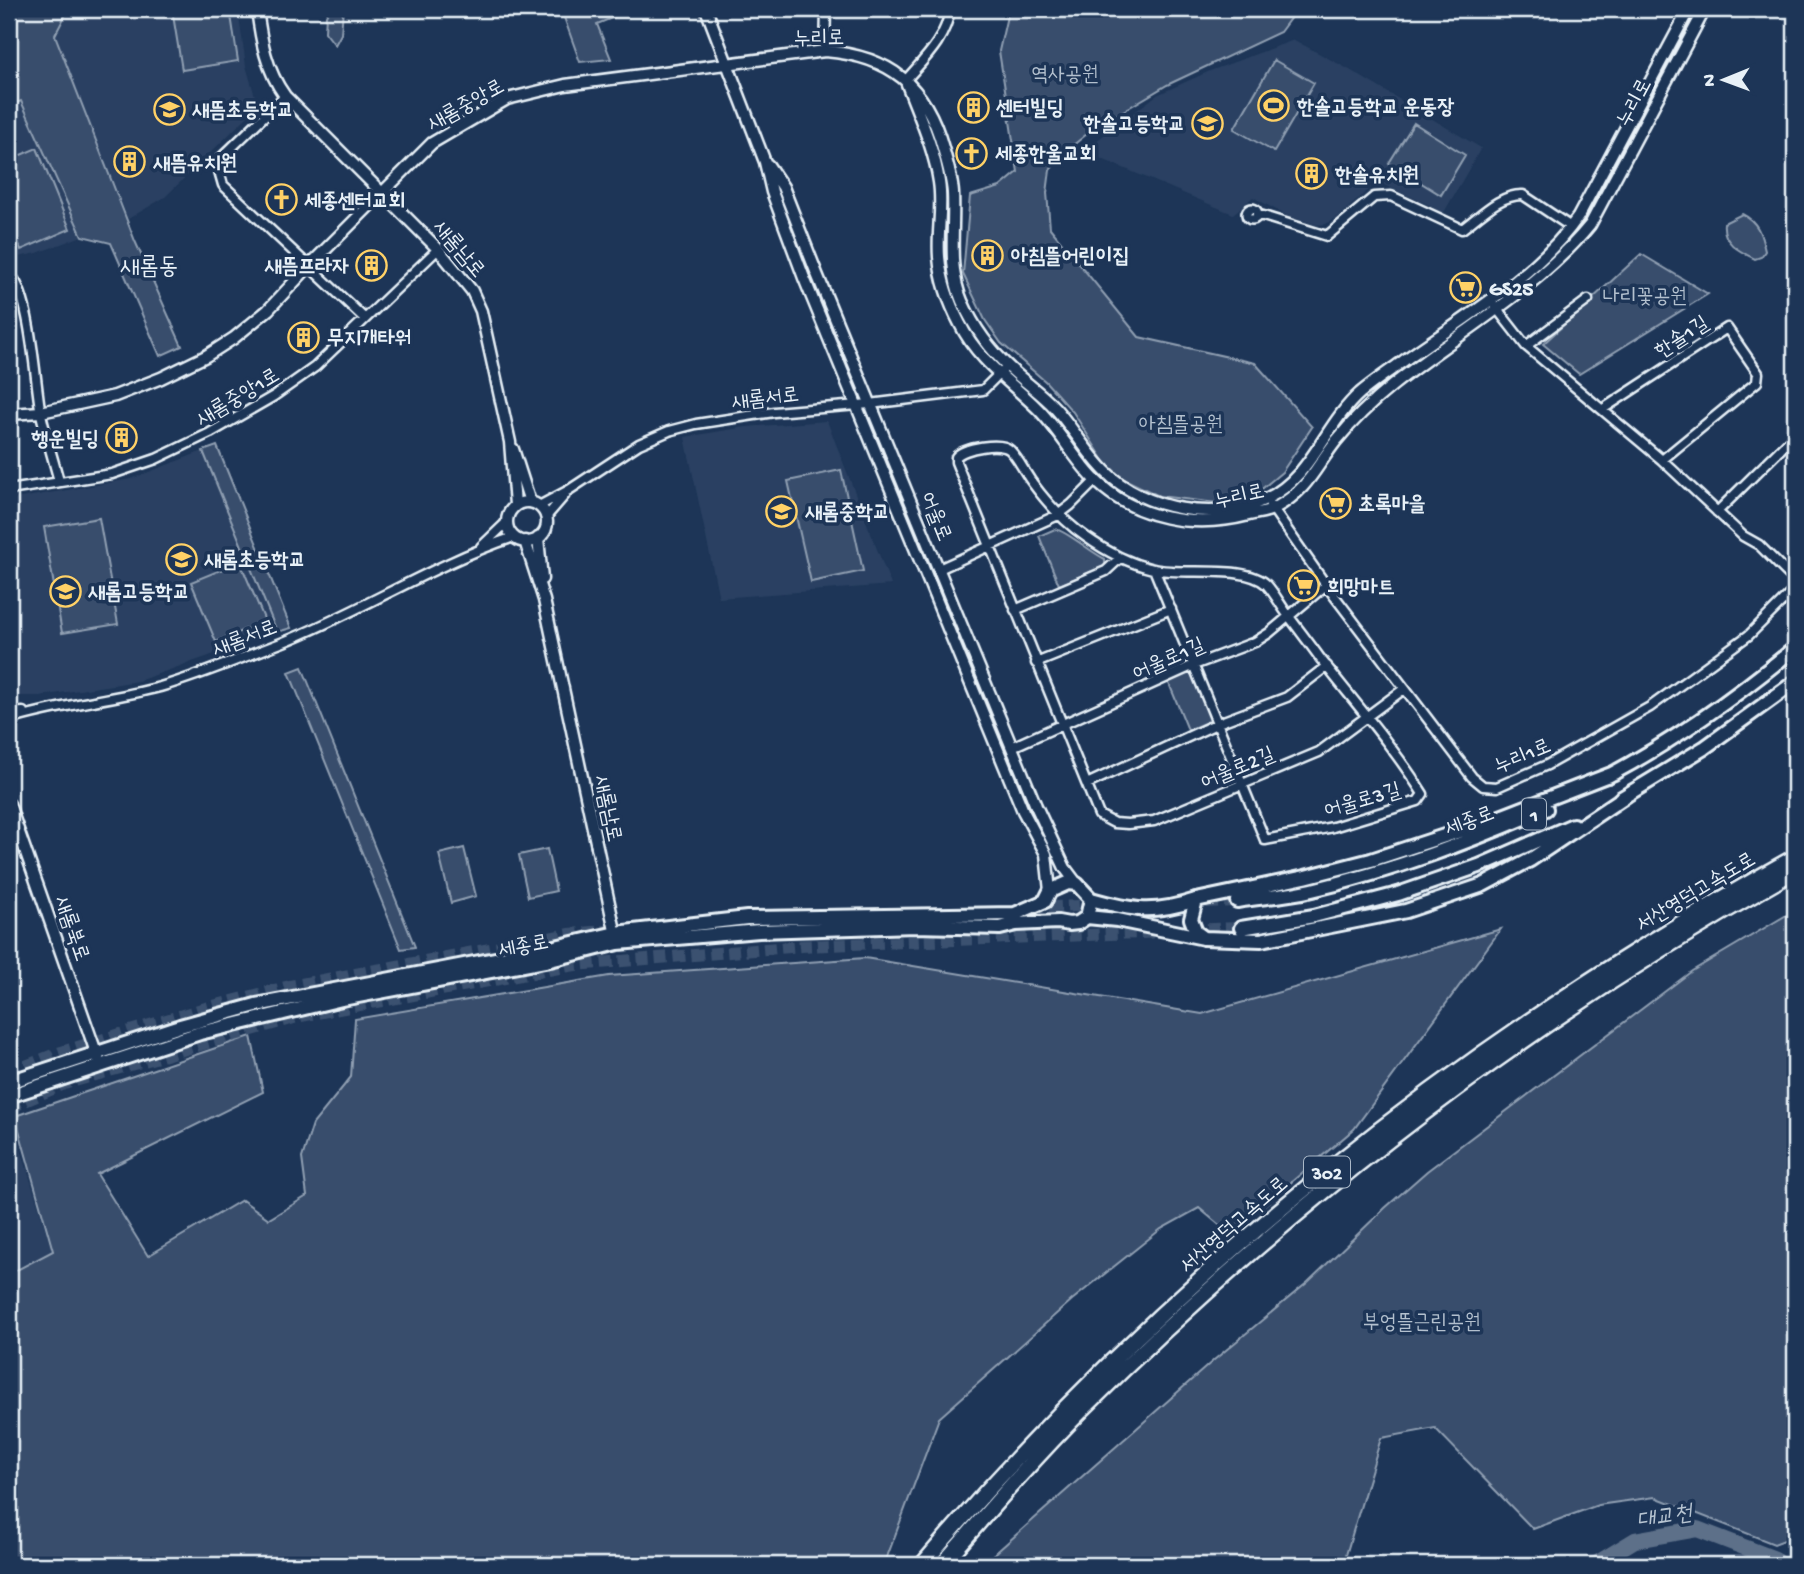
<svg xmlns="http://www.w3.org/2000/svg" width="1804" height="1574" viewBox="0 0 1804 1574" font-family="'Gochi Hand','Poor Story',sans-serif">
<rect width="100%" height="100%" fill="#1d3557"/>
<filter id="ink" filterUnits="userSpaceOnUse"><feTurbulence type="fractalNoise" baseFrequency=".0143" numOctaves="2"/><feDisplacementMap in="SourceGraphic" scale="14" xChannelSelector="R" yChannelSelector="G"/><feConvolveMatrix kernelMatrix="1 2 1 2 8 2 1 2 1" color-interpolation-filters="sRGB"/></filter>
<g filter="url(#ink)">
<!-- built -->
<path fill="#2a4162" d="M77,9h161l8,57 11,37 -7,11 -85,83 -37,22 -73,-185 11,-21z
M1294,40l54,29 133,79 -38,66 -14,-9 -47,-21 -10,3 -33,29 -13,8 -9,1 -30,-9 -34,-19 -20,17 -150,-63 74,-56 53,-24z
M21,101l61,135 -45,17 -19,4h-9v-151z
M827,421l64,164 -172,13 -34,-161 61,-10z
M203,451l74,181 -139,49 -98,15h-23l-8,-5v-191l122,-21z
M10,1113l42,138 -43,22v-159z"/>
<!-- green -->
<path fill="#374d6c" stroke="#909fb2" stroke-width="2" d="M9,9h68l-11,5 -11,21 80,206 47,105 -22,10 -49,-113 -29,-7 -61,-135 -12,5z
M172,9h58l8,52 -56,9z
M343,9l-2,25 -6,11 -10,-13 1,-17 4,-6z
M561,9h73l-37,15 14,35 -31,3z
M1012,9h285l-17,23 -113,53 -74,44 -27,22 -16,19 -3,23 3,35 89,109 116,26 57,64 -30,45 -25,21 -40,10 -58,-7 -47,-23 -39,-61 -27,-30 -45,-39 -16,-23 -22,-46 7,-78 30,-9 18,-15 -19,-121 8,-35z
M1274,60l40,23 -40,69 -40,-23z
M1414,123l51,32 -24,40 -52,-32z
M37,148l33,81 -49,21 -12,-29v-61z
M1742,214c16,8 19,19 23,37l-4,6 -6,2c-16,-8 -33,-16 -31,-36z
M1641,254l67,40 -129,80 -36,-30z
M217,446l74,182 -14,4 -74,-181z
M841,470l22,101 -52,11 -23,-101z
M99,518l19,106 -56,9 -18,-106z
M1055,529c10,1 37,24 50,30v7l-46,19 -20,-49z
M240,562l25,59 -49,21 -25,-60z
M302,667l113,280 -14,2 -112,-277z
M1189,672l6,1 17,41 -3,7 -21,9 -20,-49z
M464,848l12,48 -25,7 -12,-49z
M547,849l9,42 -28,6 -9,-42z
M1795,910v626l-21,8 -119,-47 -57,8 -65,24 -98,-101 -54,10 -38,127h-361l232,-205 94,-78 77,-74 42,-37 265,-200z
M1501,929l-147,200 -124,105 -31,-26 -38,21 -89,71 -133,118 -55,147h-875v-291l44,-23 -38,-135 236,-80 12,56 -166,82 51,82 94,-56 27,19 38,-23 -5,-38 11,-34 38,-47 4,-58 254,-43 256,-18 337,56z"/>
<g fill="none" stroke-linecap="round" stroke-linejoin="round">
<!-- river -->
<path stroke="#5d7089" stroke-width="16" d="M1594,1565l41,-25 62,-11 78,30 5,6"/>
<!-- trunk-tunnel -->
<path stroke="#3b516f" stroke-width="12" stroke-dasharray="12 6" stroke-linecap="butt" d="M1206,902l31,-1
M1031,908l69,-3
M1189,930l52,-2
M9,1073l46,-19 147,-45 88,-23 280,-52 37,-3
M9,1108l55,-24 237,-68 274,-51 226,-19 363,-14"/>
<defs>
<path id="minor" d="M825,51l1,-42
M905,81c20,-23 41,-42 45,-72
M285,96l-64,62 -2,13 4,14 142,134
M1246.5 214a5.5 5.5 0 1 1 11 0a5.5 5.5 0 1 1-11 0Z
M1257,214l70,22 47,-39 17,-1 71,33c18,-13 38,-35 61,-34l48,32
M9,274c22,16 26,111 32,140 5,22 12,45 18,67
M1494,305l32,41 136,114 81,76 16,9 36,36
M1526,346l62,-46
M1603,409l124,-81 31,45 -1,9 -95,78
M9,490l103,-16 44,-15 54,-26 64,-37 41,-29 123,-118
M1270,505l56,80 146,192 11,9 14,1 50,-22 103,-58 99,-72 46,-46
M539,506l30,-16 70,-46 30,-13 27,-7 78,-12 96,-8 113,-14 20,-20
M1717,512l78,-77
M546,517l19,-22
M481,547l26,-25
M939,569l119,-54 13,-10 24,-24
M1154,569c37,90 74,181 111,271l68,-13 85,-26 5,-7c-30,-48 -68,-91 -103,-136 -10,-14 -21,-28 -32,-43 -7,-9 -13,-21 -21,-30 -21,-21 -83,-9 -114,-16 -25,-6 -46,-17 -67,-32 -22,-15 -39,-34 -55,-56 -7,-10 -13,-23 -21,-31 -9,-9 -47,-2 -54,7v5l143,353 15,8 14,1 26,-3 165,-69 85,-63
M1015,610l91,-39 14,-13
M1036,663l135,-54
M9,713l14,-1
M9,720c49,-15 101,-20 151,-33 41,-12 81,-29 121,-44 79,-31 152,-79 233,-106
M1012,747l182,-82 61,-23 14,-9 57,-48
M1087,784l131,-61 69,-26 40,-31"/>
<path id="tertiary" d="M257,9c4,31 9,61 28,87l153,153 34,42 9,20 29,131 5,63
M706,9l59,153 7,30 32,86 219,533 23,43 4,37
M907,84c12,32 27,64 32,98 4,25 -2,50 0,75 2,24 10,46 21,67 17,35 48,56 76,83 22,21 36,49 57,71 41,42 102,51 156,37 8,-2 18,-3 26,-7 34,-19 39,-39 61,-67 17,-21 36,-39 57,-56 64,-51 146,-97 197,-160l115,-216
M768,165l15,22 34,87 219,532 29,62 12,16
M9,414l32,-2 74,-16 46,-18 45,-22 28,-18 34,-28 42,-45 122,-122 75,-44 58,-14 260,-34c65,5 101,34 118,97 4,14 9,30 10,45 2,37 -6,73 9,108 12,27 28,49 50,69 14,13 30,24 43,38 18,20 31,44 50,63 38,39 112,52 161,28 46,-22 58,-74 94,-106 13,-11 28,-21 42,-31 57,-41 136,-87 176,-145l111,-208
M513,449l17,53
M507 522a20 20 0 1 1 40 0a20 20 0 1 1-40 0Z
M538,538l4,41
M525,541l19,59 73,340
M9,804l89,254"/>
<path id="primary" d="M1091,899c43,12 62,15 105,1
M1087,917l30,3 87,18
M9,1082l171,-56 76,-21 286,-55 74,-17 131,-15 268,-4 30,-13 5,-10 18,-8 9,1 14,15 -4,18 -9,6 -9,1 -11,-2 -42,2 -16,4 -85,-2 -156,5 -141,12 -68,17 -208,39 -142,34 -191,63"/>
<path id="trunk" d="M1614,773l-124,48 -119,39 -66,17 -109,23 -5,19 5,13 8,6 57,2 145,-29 77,-26 47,-25 97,-65
M1608,776c66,-35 129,-80 187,-128
M1620,799l84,-51 91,-66
M1237,901c25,-4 50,-5 75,-11 81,-19 157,-48 234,-81
M1241,928l73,-12 84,-22 81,-28 94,-41"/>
<path id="motorway" d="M922,1565c243,-288 544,-525 873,-708
M942,1565c46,-53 92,-107 141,-156 213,-211 450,-392 712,-538"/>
</defs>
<!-- minor casing -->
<use href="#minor" stroke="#e8f1f8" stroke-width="13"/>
<!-- tertiary casing -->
<use href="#tertiary" stroke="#e8f1f8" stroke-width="15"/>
<!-- primary casing -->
<use href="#primary" stroke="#e8f1f8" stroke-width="18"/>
<!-- trunk casing -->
<use href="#trunk" stroke="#e8f1f8" stroke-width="18"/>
<!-- motorway casing -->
<use href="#motorway" stroke="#e8f1f8" stroke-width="19"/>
<!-- minor -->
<use href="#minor" stroke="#1d3557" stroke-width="8"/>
<!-- tertiary -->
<use href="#tertiary" stroke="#1d3557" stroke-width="10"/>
<!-- primary -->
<use href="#primary" stroke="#1d3557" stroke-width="12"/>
<!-- trunk -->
<use href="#trunk" stroke="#1d3557" stroke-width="12"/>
<!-- motorway -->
<use href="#motorway" stroke="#1d3557" stroke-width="14"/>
</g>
</g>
<!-- icons -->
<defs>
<symbol id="stadium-ring" viewBox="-11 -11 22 22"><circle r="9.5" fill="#1d3557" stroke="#ffd166" stroke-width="1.5"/><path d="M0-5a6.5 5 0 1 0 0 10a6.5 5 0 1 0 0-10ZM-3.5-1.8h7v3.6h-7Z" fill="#ffd166"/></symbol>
<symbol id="building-ring" viewBox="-11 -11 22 22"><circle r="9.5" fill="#1d3557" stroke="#ffd166" stroke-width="1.5"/><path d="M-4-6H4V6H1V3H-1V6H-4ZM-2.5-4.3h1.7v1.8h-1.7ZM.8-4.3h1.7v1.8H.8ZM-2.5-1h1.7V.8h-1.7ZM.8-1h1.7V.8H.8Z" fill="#ffd166"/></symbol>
<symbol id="school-ring" viewBox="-11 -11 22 22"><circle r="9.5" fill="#1d3557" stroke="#ffd166" stroke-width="1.5"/><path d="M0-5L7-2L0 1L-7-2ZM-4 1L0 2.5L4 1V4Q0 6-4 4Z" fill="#ffd166"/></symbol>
<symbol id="church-ring" viewBox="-11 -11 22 22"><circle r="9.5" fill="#1d3557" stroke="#ffd166" stroke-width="1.5"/><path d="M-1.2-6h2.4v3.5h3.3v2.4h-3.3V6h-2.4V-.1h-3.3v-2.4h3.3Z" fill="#ffd166"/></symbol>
<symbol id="supermarket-ring" viewBox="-11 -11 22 22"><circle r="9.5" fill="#1d3557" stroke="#ffd166" stroke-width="1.5"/><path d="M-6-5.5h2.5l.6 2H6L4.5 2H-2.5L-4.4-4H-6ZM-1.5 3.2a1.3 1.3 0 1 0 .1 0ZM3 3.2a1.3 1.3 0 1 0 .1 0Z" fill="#ffd166"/></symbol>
</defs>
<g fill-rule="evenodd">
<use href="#stadium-ring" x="1256" y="88" width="35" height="35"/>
<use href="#building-ring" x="956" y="90" width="35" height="35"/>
<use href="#school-ring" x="152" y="92" width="35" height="35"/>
<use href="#school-ring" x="1190" y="106" width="35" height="35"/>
<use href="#church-ring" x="954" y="136" width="35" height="35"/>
<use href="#building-ring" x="112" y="144" width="35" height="35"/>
<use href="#building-ring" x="1294" y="156" width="35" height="35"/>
<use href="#church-ring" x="264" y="182" width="35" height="35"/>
<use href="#building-ring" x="970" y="238" width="35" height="35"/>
<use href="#building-ring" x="354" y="248" width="35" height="35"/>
<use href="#supermarket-ring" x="1448" y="270" width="35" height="35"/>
<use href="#building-ring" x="286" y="320" width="35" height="35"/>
<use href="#building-ring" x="104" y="420" width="35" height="35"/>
<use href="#supermarket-ring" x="1318" y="486" width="35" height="35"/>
<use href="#school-ring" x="764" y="494" width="35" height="35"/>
<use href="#school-ring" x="164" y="542" width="35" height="35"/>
<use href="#supermarket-ring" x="1286" y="568" width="35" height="35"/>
<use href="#school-ring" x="48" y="574" width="35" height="35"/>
</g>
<g text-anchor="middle" stroke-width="7" stroke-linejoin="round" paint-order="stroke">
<!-- shield labels -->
<g fill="#1d3557" stroke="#abb9c8" stroke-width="2">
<rect x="1522" y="798.5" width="24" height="31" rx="5"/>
<rect x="1304" y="1156.5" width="46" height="31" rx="5"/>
</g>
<g font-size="19" font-weight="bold" fill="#e8f1f8">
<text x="1534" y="821">1</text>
<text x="1327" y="1179">302</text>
</g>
<!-- street labels -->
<g font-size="21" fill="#e8f1f8" stroke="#1d3557">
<text transform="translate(819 37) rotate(-1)" y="7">누리로</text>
<text transform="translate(1633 102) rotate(-62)" y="7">누리로</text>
<text transform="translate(465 104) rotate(-29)" y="7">새롬중앙로</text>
<text transform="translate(460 248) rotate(50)" y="7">새롬남로</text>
<text transform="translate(1681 336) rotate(-33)" y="7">한솔1길</text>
<text transform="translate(237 396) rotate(-31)" y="7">새롬중앙1로</text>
<text transform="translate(765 397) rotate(-7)" y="7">새롬서로</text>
<text transform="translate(1239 495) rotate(-13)" y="7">누리로</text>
<text transform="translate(937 516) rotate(68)" y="7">어울로</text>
<text transform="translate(244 637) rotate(-21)" y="7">새롬서로</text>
<text transform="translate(1168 658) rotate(-24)" y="7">어울로1길</text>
<text transform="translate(1522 755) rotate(-23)" y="7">누리1로</text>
<text transform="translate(1237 767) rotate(-23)" y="7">어울로2길</text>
<text transform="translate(1362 799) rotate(-16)" y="7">어울로3길</text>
<text transform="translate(609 808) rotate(78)" y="7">새롬남로</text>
<text transform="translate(1469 820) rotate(-21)" y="7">세종로</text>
<text transform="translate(1695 891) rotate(-31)" y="7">서산영덕고속도로</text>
<text transform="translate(73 928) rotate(71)" y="7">새롬북로</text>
<text transform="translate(523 945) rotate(-11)" y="7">세종로</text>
<text transform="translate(1233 1224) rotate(-41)" y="7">서산영덕고속도로</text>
</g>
<!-- park labels -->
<g font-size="21" fill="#b3c0ce" stroke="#1d3557">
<text x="1065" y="80">역사공원</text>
<text x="1645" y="302">나리꽃공원</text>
<text x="1181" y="430">아침뜰공원</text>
<text x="1422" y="1328">부엉뜰근린공원</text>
</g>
<!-- poi labels -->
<g font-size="21" font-weight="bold" fill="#e8f1f8" stroke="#1d3557" text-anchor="start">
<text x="1297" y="113">한솔고등학교 운동장</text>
<text x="996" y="114">센터빌딩</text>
<text x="192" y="116">새뜸초등학교</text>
<text x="1185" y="130" text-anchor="end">한솔고등학교</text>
<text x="995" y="160">세종한울교회</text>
<text x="153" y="169">새뜸유치원</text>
<text x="1335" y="181">한솔유치원</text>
<text x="304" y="207">세종센터교회</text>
<text x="1011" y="262">아침뜰어린이집</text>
<text x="349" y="272" text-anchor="end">새뜸프라자</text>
<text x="1489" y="295">GS25</text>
<text x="327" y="344">무지개타워</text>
<text x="99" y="445" text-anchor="end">행운빌딩</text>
<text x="1358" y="510">초록마을</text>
<text x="805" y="518">새롬중학교</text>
<text x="204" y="566">새롬초등학교</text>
<text x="1327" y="593">희망마트</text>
<text x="88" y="598">새롬고등학교</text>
</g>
<!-- water labels -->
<g font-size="23" font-style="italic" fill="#b7c4d1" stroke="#1d3557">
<text transform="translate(1664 1515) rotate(-9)" y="8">대교천</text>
</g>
<!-- quarter labels -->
<g font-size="24" fill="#e8f1f8" stroke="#1d3557">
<text x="149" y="273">새롬동</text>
</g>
</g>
<!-- margin -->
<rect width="1804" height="1574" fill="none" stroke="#1d3557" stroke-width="35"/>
<rect x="18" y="18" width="1769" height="1539" fill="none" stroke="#e8f1f8" stroke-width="2.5" filter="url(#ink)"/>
<!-- north arrow -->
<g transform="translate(1724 80) rotate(269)" stroke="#1d3557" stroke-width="5" paint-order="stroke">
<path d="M0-5L12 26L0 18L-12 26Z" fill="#e8f1f8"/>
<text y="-10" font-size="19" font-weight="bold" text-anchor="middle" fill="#e8f1f8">N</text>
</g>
</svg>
